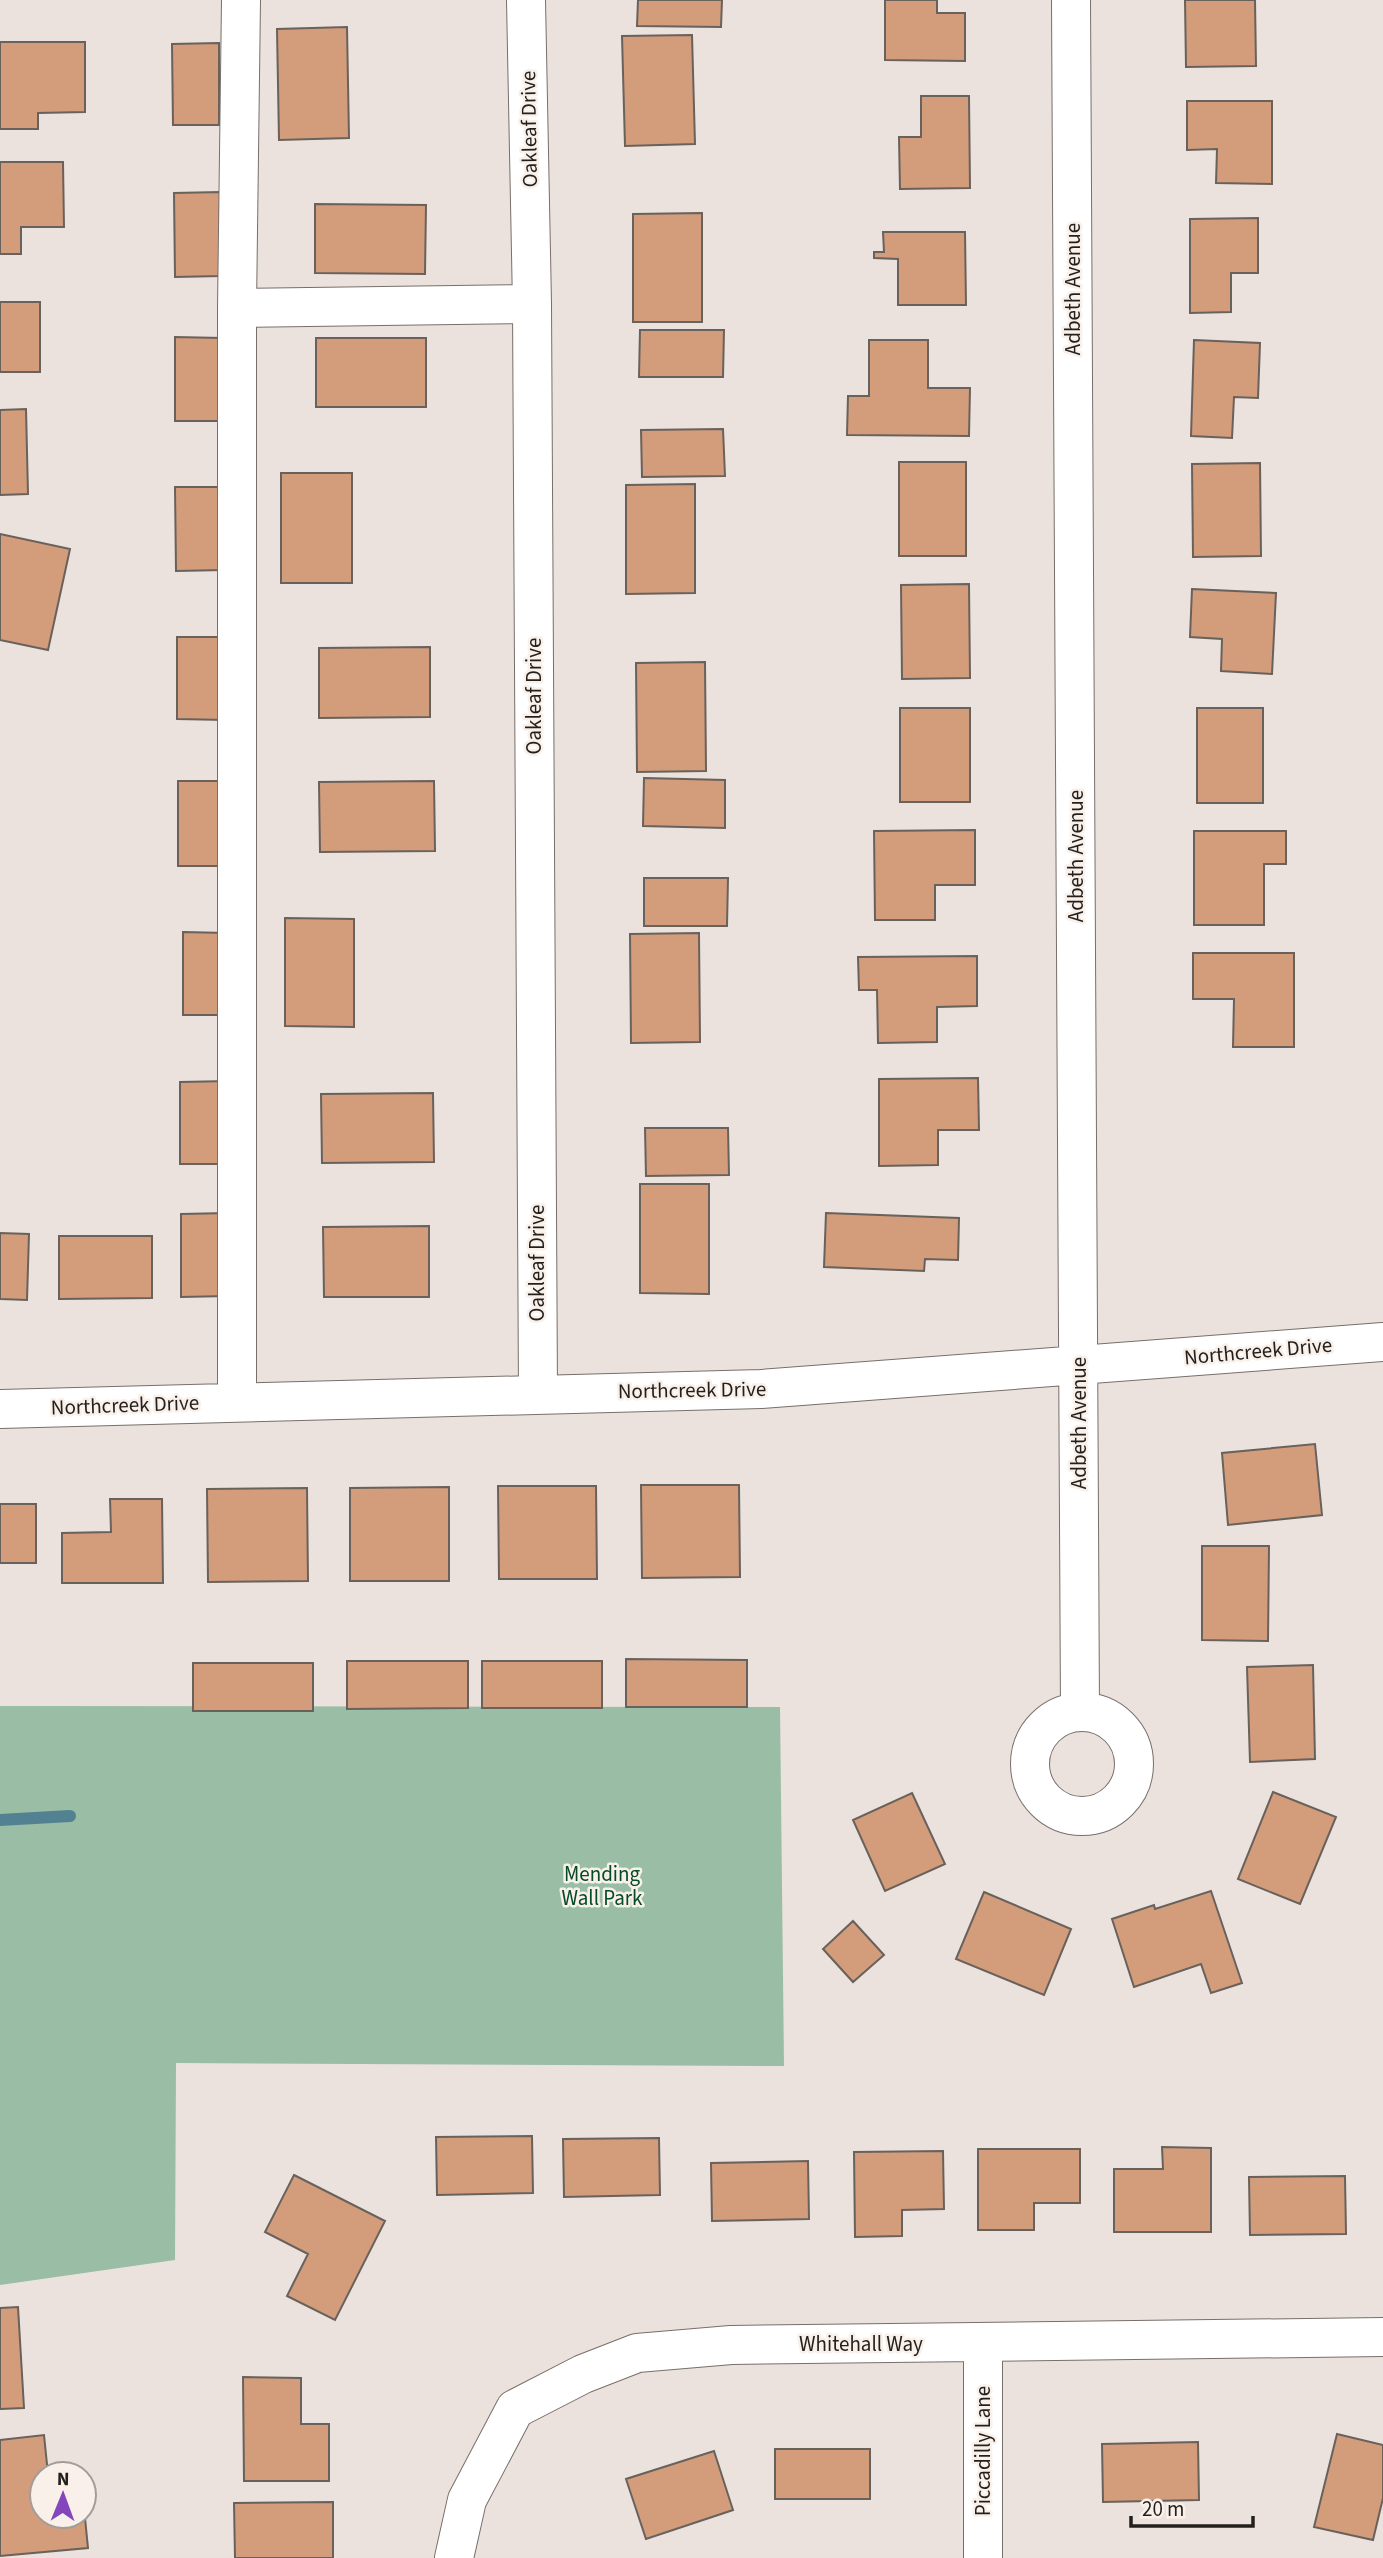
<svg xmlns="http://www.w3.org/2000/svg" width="1383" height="2558" viewBox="0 0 1383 2558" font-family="'Source Sans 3',sans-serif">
<rect width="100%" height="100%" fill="#ece2dd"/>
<!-- green -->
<path fill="#99bda5" d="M0,1706l780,1 4,359 -608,-3 -1,197 -175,25z"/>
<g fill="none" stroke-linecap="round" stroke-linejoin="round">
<!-- stream -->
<path stroke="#528292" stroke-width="12" d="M0,1820l70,-4"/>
</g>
<!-- building -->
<path fill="#d39d7c" stroke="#69615c" stroke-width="2" d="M638,0h84l-1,27 -84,-1z
M885,0h52v13h28v48l-80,-1z
M1185,0h70l1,66 -70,1z
M347,27l2,111 -70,2 -2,-111z
M692,35l3,109 -70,2 -3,-110z
M0,42h85v70l-47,1v16h-38z
M219,43v82h-46l-1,-81z
M921,96h48l1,92 -70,1 -1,-52h22z
M1187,101h85v83l-56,-1 1,-34 -30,1z
M0,162h63l1,65h-43v27h-21z
M220,192l1,84 -46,1 -1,-84z
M315,204l111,1 -1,69 -110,-1z
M702,213v109h-69v-108z
M1258,218v55h-27v39l-41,1v-94z
M883,232h82l1,73h-68v-46l-24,-1v-6h10z
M0,302h40v70h-40z
M640,330h84l-1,47h-84z
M175,337l47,1v83h-47z
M316,338h110v69h-110z
M869,340h59v48h42l-1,48 -122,-1 1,-39h21z
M1194,340l66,3 -2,55 -24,-1 -2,41 -41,-2z
M26,409l2,85 -28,1v-85z
M723,429l2,47 -83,1 -1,-47z
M899,462h67v94h-67z
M1260,463l1,93 -68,1 -1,-93z
M281,473h71v110h-71z
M695,484v109l-69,1v-109z
M175,487h48l1,83 -48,1z
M0,534l70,15 -22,101 -48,-10z
M969,584l1,94 -68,1 -1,-94z
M1192,589l84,4 -4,81 -51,-3 1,-32 -32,-2z
M177,637h48v83l-48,-1z
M430,647v70l-111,1v-70z
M705,662l1,109 -69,1 -1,-109z
M900,708h70v94h-70z
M1197,708h66v95h-66z
M644,778l81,2v48l-82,-2z
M178,781h48l1,85h-49z
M434,781l1,70 -115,1 -1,-70z
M975,830v55h-40v35h-60l-1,-89z
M1194,831h92v33h-22v61h-70z
M644,878h84l-1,48h-83z
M285,918l69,1v108l-69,-1z
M183,932l44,1 1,82h-45z
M699,933l1,109 -69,1 -1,-109z
M1193,953h101v94h-61l1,-48h-41z
M977,956v50l-40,1v35l-59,1 -1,-53h-18l-1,-33z
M978,1078l1,52h-41v35l-59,1v-87z
M229,1081v83h-49v-82z
M433,1093l1,69 -112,1 -1,-69z
M645,1128h83l1,47 -83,1z
M640,1184h69v110l-69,-1z
M228,1213v83l-47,1v-83z
M826,1213l133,5 -1,42 -33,-1 -1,12 -100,-4z
M429,1226v71h-105l-1,-70z
M0,1233l29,1 -2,66 -27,-1z
M59,1236h93v62l-93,1z
M1315,1444l7,71 -94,10 -6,-72z
M641,1485h98l1,92 -98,1z
M498,1486h98l1,93h-98z
M449,1487v94h-99v-93z
M307,1488l1,93 -100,1 -1,-93z
M110,1499h52l1,84h-101v-50l49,-1z
M0,1504h36v59h-36z
M1202,1546h67l-1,95 -66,-1z
M626,1659l121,1v47h-121z
M347,1661h121v47l-121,1z
M482,1661h120v47h-120z
M193,1663h120v48h-120z
M1313,1665l2,94 -65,3 -3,-95z
M1273,1792l63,25 -36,87 -62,-25z
M912,1793l33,71 -60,27 -32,-71z
M1211,1891l31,92 -31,10 -10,-29 -67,23 -22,-68 42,-14 1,4z
M984,1892l87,37 -27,66 -88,-36z
M853,1921l31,34 -31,27 -30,-33z
M532,2136l1,57 -96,2 -1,-58z
M659,2138l1,57 -96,2 -1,-58z
M1162,2147l49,1v84h-97v-63h49z
M978,2149h102v54h-46v27h-56z
M943,2151l1,58 -42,1v26l-47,1 -1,-85z
M808,2161l1,58 -97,2 -1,-58z
M294,2175l91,46 -50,99 -48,-24 21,-42 -43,-22z
M1345,2176l1,58 -96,1 -1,-58z
M18,2307l6,101 -24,1v-101z
M243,2377l58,1v46h28v57h-85z
M1337,2434l46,11v53l-10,42 -59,-13z
M44,2435l4,39h-6v42h42v-8l4,40 -88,8v-116z
M1198,2442l1,58 -96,2 -1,-58z
M775,2449h95v50h-95z
M714,2451l19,59 -87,29 -20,-60z
M333,2502v56h-98l-1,-55z"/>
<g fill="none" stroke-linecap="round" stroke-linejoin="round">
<defs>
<path id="minor" d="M526,0l6,304 6,1089
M1071,0l9,1712
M237,308l295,-4
M237,1402v-1094l4,-308
M0,1409l761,-20 622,-47
M1030 1764a52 52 0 1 1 104 0a52 52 0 1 1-104 0Z
M983,2344v214
M454,2558l13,-58 48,-91 68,-35 54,-21 94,-8 652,-8"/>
</defs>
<!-- minor casing -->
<use href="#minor" stroke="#776f6a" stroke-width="40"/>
<!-- minor -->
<use href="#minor" stroke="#fff" stroke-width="38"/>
</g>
<g text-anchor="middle" stroke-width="5" stroke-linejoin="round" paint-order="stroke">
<!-- street labels -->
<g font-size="21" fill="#221f1d" stroke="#f9f0ea">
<text transform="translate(529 129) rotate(-91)" y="7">Oakleaf Drive</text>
<text transform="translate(1073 289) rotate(-90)" y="7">Adbeth Avenue</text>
<text transform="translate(534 696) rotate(-90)" y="7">Oakleaf Drive</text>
<text transform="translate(1076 856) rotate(-90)" y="7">Adbeth Avenue</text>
<text transform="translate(537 1263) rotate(-90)" y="7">Oakleaf Drive</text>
<text transform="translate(1258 1351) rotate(-5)" y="7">Northcreek Drive</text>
<text transform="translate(692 1390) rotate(-1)" y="7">Northcreek Drive</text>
<text transform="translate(125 1405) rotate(-2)" y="7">Northcreek Drive</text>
<text transform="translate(1079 1423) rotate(-90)" y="7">Adbeth Avenue</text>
<text x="861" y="2351">Whitehall Way</text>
<text transform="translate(983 2451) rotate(-90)" y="7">Piccadilly Lane</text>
</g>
<!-- park labels -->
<g font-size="21" fill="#044b29" stroke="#f9f0ea">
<text x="602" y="1881">Mending<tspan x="602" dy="24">Wall Park</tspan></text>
</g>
</g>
<!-- north arrow -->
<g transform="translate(63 2495) rotate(1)"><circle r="33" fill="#f9f0ea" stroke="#a39c98" stroke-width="2"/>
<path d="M0-5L12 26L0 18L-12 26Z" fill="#8346bc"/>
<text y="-10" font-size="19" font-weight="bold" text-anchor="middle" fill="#221f1d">N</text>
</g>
<!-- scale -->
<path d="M1131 2516v10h122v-10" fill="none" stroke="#221f1d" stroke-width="3.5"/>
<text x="1142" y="2516" font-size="21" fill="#221f1d" stroke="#f9f0ea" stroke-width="5" paint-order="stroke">20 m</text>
</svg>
